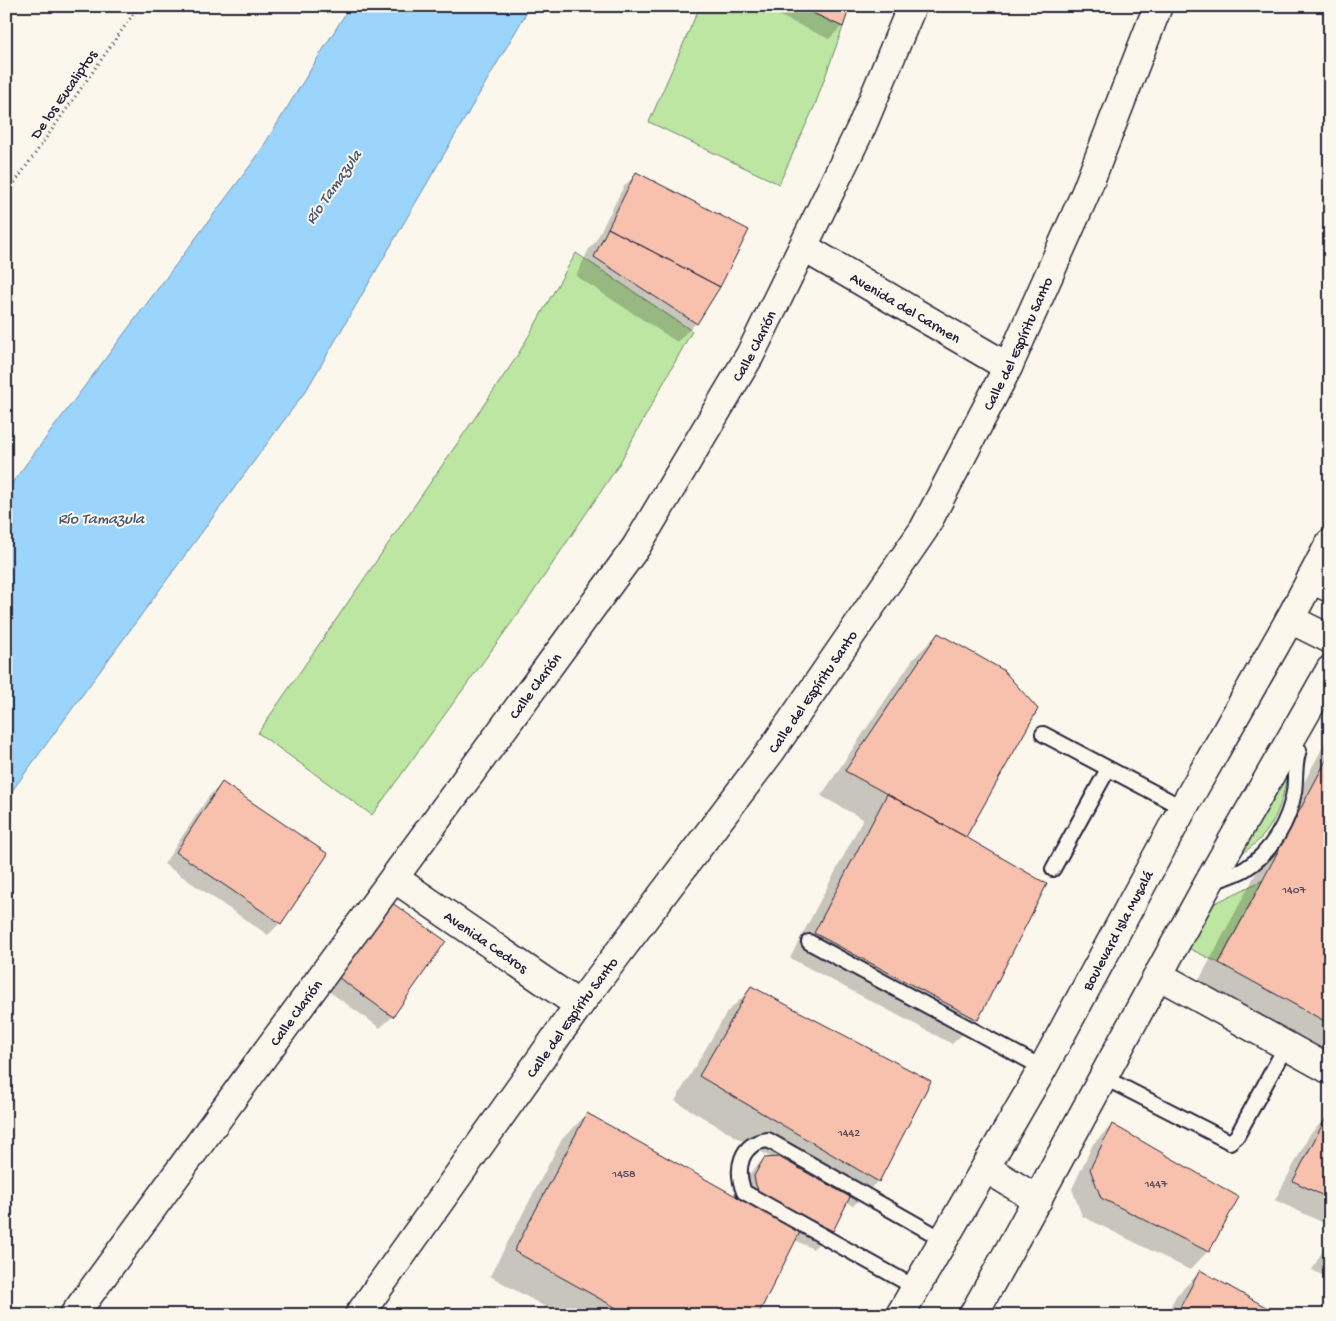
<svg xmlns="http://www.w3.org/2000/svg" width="1336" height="1321" viewBox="0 0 1336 1321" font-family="'Gochi Hand',sans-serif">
<rect width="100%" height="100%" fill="#fbf7ec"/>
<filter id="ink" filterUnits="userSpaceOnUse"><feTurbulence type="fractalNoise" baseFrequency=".02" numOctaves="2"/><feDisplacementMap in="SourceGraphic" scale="10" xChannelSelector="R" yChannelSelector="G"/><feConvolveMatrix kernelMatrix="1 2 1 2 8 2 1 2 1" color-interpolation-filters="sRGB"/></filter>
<g filter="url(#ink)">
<!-- green -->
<path fill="#bde6a2" stroke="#70846e" d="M700,6h98l45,21 -28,78 -36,79 -130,-62z
M576,253l116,78 -74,135 -90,134 -156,215 -114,-82 258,-375z
M1289,755c-3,34 -9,70 -38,92 -5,5 -14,8 -21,11z
M1263,880l-44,83 -37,-18 27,-39z"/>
<!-- water -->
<path fill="#9cd5fc" stroke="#6b8daf" d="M350,6h178l-4,11 -217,372 -301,410v-308l250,-333z"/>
<!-- shadow -->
<path fill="#0003" d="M759,6h90l-7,20 -13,13z
M637,174l82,112 -23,37 -19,19 -101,-66 13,-27 6,-7 29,-56z
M938,634l98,76 -72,127 81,47 -68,136 -25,24 -162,-86 73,-139 -42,-23 92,-137z
M1330,736v326l-135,-74 131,-247z
M222,783l58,140 -12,12 -104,-71 45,-68z
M366,907l27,109 -13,12 -67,-48z
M752,988l178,94 -52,99 -25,25 -7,-4 -14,29 -19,18 -18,-9 -39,75h-196l-70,-39 72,-137 25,-25 149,84 -1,-3 10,-17 19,-19 8,-1 -97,-57 52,-89z
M1329,1115l1,1v110l-55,-26 35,-66z
M1112,1125l96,126 -18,19 -108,-54 -10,-27 21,-45z
M1330,1237v42l-18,-9z
M1200,1272l78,43h-112l10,-19z"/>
<!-- building -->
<path fill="#f8c1ad" stroke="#22223b" d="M798,6h52l-7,21z
M636,172l113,58 -29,57 -112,-59z
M608,228l112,59 -23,37 -103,-67z
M938,633l65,37 35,39 -72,128 -121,-66z
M1330,753v271l-111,-61z
M222,782l106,72 -47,70 -105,-72z
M887,794l79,43 81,47 -69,136 -164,-87z
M378,893l68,48 -53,76 -69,-50z
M751,986l180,95 -52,101 -180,-106z
M587,1113l213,119 -42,83h-129l-115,-64z
M1328,1114h2v85l-37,-18z
M1112,1124l127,73 -30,55 -108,-54 -11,-29z
M779,1157l71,40 -17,34 -73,-36 -4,-10 -2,-9 10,-18z
M1330,1247v14l-6,-3z
M1200,1270l80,45h-104z"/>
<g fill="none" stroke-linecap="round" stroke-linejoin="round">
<defs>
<path id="service" d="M1043,734l140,74
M1053,869l55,-100
M1212,882c11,-4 23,-7 33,-13 26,-16 44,-47 49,-77 2,-14 0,-29 5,-42l-8,-5
M809,942l234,126
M1103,1077l127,65 7,-6 49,-90
M916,1288l-172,-96c-9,-23 -4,-49 24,-52l176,100"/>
<g id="minor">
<path id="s1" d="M803,247l205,120"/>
<path d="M1311,579l19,9"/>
<path d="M1290,619l40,20"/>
<path id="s2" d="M394,878l185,127"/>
<path d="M1158,975l172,95"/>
<path id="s3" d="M359,1315l220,-310 192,-254 153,-222 84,-162 77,-173 73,-188"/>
</g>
<g id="tertiary">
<path id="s4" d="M74,1315l562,-768 114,-192 112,-229 50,-120"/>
</g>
<g id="primary">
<path d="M986,1168l52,32"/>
<path id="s5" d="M900,1315l143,-247 140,-260 107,-189 40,-76"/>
<path d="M973,1315c81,-143 156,-288 235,-431 40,-72 82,-142 122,-214"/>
</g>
</defs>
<!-- service casing -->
<use href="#service" stroke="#22223b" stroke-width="18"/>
<!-- minor casing -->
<use href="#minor" stroke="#22223b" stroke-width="31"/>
<!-- tertiary casing -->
<use href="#tertiary" stroke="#22223b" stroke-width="31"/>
<!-- primary casing -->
<use href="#primary" stroke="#22223b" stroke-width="31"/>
<!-- path -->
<path stroke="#22223b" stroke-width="3" stroke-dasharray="1 4" stroke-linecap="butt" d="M6,195l133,-189"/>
<!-- service -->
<use href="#service" stroke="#fbf7ec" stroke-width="14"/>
<!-- minor -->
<use href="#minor" stroke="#fbf7ec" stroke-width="28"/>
<!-- tertiary -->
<use href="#tertiary" stroke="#fbf7ec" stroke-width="28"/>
<!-- primary -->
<use href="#primary" stroke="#fbf7ec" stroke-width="28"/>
</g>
</g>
<g text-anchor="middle" stroke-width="4" stroke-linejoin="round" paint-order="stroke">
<!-- number labels -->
<g font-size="12" fill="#584a58">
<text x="1294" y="893">1407</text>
<text x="849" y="1136">1442</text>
<text x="624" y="1177">1458</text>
<text x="1156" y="1187">1447</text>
</g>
<!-- street labels -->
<g font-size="15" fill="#22223b" stroke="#fbf7ec">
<text transform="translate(63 94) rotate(-55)" y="5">De los Eucaliptos</text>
<text dy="5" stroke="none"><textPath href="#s1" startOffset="119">Avenida del Carmen</textPath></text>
<text dy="5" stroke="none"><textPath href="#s3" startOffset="1176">Calle del Espíritu Santo</textPath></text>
<text dy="5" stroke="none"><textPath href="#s4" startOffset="1185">Calle Clarión</textPath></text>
<text dy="5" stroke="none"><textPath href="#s4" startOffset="780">Calle Clarión</textPath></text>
<text dy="5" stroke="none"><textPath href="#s3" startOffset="771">Calle del Espíritu Santo</textPath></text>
<text dy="5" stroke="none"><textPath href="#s5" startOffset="442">Boulevard Isla Musalá</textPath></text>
<text dy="5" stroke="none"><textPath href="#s2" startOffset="112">Avenida Cedros</textPath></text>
<text dy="5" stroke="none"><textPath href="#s4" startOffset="375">Calle Clarión</textPath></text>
<text dy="5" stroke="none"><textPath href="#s3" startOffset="366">Calle del Espíritu Santo</textPath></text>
</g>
<!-- water labels -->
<g font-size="16" font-style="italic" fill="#475875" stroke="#fbf7ec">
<text transform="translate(332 186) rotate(-55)" y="6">Río Tamazula</text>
<text x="101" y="523">Río Tamazula</text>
</g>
</g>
<!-- margin -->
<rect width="1336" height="1321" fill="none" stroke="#fbf7ec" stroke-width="25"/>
<rect x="12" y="12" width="1311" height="1296" fill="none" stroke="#22223b" stroke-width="2" filter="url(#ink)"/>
</svg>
